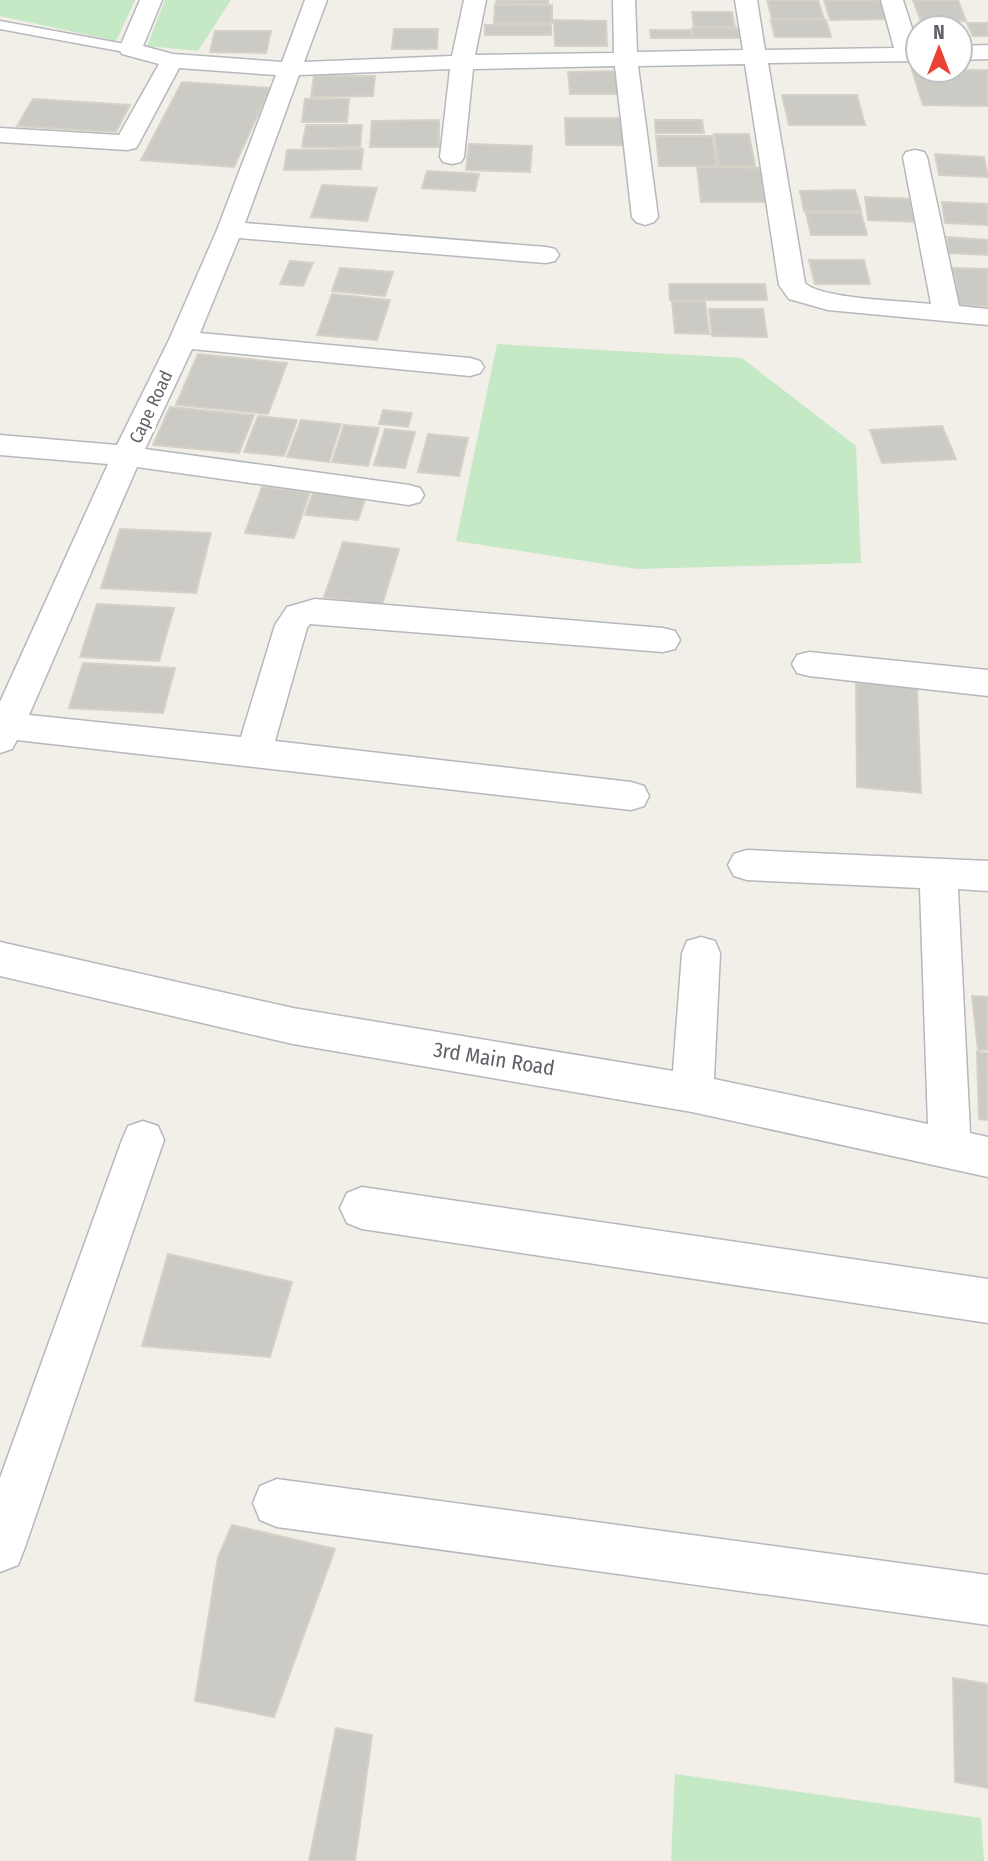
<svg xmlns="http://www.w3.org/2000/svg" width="988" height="1861" viewBox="0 0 988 1861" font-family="'Fira Sans Condensed',sans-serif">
<rect width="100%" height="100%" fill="#f1efe8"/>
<!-- green -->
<path fill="#c5e8c5" d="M0,0h135l-19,41 -116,-25z
M165,0h66l-33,51 -51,-5z
M497,344l245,14 114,88 5,117 -224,6 -181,-28z
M675,1774l306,44 3,43h-313z"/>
<!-- building -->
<path fill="#cccac5" stroke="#d6d1c6" stroke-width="2" d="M497,0h51v4l-52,-1z
M767,0h51l6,19h-52z
M824,0h64l7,19 -65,1z
M913,0h45l8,21h-45z
M495,5h57v18h-58z
M692,12h40l3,15h-41z
M554,20l52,1 1,25h-52z
M771,20h55l5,17h-56z
M967,23h21v13h-15z
M485,25h66v10h-66z
M692,28h46l2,10h-47z
M394,29h44l-1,20h-45z
M650,30h40l1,8h-40z
M215,31h56l-5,22 -56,-1z
M912,70h76v36l-65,-1z
M625,71l2,23h-57l-2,-22z
M314,76h61l-2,20 -62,1z
M182,82l88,6 -36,79 -93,-7z
M782,95h75l8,30h-76z
M33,99l97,6 -14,27 -99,-6z
M305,99h44l-2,23h-45z
M565,118h63l3,27h-65z
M439,120v27h-69l2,-26z
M655,120h47l2,13h-48z
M306,125h56l-2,22h-58z
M714,134h35l6,32h-36z
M656,136h56l5,30h-58z
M469,144l63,2 -2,26 -64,-2z
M363,149l-2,20 -77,1 3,-20z
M935,154l49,3 4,20 -49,-2z
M697,167l63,1 6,34h-65z
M427,171l52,3 -4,17 -53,-3z
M322,185l55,3 -10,33 -56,-4z
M855,190l6,21h-57l-4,-20z
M865,197l51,2 4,23 -52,-2z
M942,202l46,2v21l-43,-2z
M806,213h55l6,22h-56z
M947,237l41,3v15l-39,-2z
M809,260h55l6,24h-55z
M290,261l23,2 -10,23 -23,-2z
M340,268l53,4 -8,24 -53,-5z
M953,268l35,1v37l-29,-1z
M669,284h96l2,16h-97z
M332,294l58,6 -13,40 -60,-5z
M672,301l33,1 4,32 -34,-1z
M709,309h54l4,28 -55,-1z
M198,354l89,9 -19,51 -92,-9z
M170,407l84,8 -15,38 -86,-8z
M383,410l29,3 -4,14 -29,-3z
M258,416l39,4 -13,36 -40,-4z
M301,420l40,4 -12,38 -42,-5z
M344,425l35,3 -11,38 -36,-4z
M942,426l14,33 -74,4 -12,-33z
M385,429l30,3 -10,36 -31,-3z
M428,434l40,4 -9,38 -41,-4z
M262,487l48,5 -16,46 -49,-5z
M314,490l52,6 -8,24 -53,-5z
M120,529l91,4 -15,60 -95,-5z
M343,542l56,7 -17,56 -58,-8z
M97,604l77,4 -15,53 -79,-4z
M83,663l92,5 -12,45 -94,-5z
M856,682l61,6 4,105 -64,-6z
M972,996l16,1v53h-10z
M977,1052l11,1v67l-9,-1z
M168,1254l124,28 -22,75 -128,-11z
M232,1525l103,24 -61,168 -79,-16 23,-144z
M953,1678l35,6v104l-33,-6z
M336,1728l36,7 -17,126h-46z"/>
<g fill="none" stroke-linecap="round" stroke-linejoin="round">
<defs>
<path id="lane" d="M0,21l130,24 6,4 -6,4 -130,-24z"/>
<path id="street" d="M140,0h22l-19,46 30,8 109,8 23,-62h22l-23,62 148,-6 12,-56h22l-11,55 139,-2 -1,-53h22l2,52 106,-2 -8,-50h22l8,50 129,-2 -13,-48h22l15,47v14l-150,2 37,220c15,16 101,18 126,21l-28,-147 3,-5 9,-2 9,2 3,5 32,149 29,3v16l-160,-15 -39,-11 -10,-14 -34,-221 -107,2 20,151 -4,5 -9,3 -9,-3 -4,-5 -17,-151 -142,3 -9,88 -3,5 -9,2 -9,-2 -3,-5 10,-88 -151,6 -54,148 301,24 9,2 4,6 -4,6 -9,2 -307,-25 -39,95 270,25 10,3 4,6 -4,6 -10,3 -278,-27 -47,100 264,36 11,3 4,7 -4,7 -11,3 -272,-38 -108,248 212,22 34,-112 12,-18 28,-8 348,29 12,3 5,9 -5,9 -12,3 -353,-28 -3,4 -32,113 356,41 13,4 5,10 -5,10 -13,4 -614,-70 -5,9 -12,4v-51l108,-238 -108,-9v-20l117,10 52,-105 48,-110 59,-155 -97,-7 -40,75 -3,5 -9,2 -127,-8v-14l119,7 40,-71 -37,-10 -3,-5z
M988,45v14l-28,1v-14z
M809,652l179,18v26l-179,-20 -12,-3 -5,-9 5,-9z
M747,850l241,11v30l-30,-2 12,244 18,4v40l-296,-65 -399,-68 -293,-68v-34l293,66 380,63 9,-118 5,-12 14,-4 14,4 5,12 -6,126 214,45 -8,-236 -173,-8 -13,-4 -6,-11 6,-11z
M143,1121l15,5 6,14 -139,407 -7,18 -18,7v-94l122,-338 6,-14z
M362,1187l626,92v44l-626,-94 -15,-6 -7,-15 7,-15z
M277,1479l711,96v50l-711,-98 -17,-7 -7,-17 7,-17z"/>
</defs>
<!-- lane casing -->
<use href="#lane" stroke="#b5b8bc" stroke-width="3"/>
<!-- street casing -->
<use href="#street" stroke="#b5b8bc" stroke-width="3"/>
<!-- lane -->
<use href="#lane" fill="#fff" fill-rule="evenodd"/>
<!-- street -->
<use href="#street" fill="#fff" fill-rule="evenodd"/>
</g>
<g text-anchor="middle" stroke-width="7" stroke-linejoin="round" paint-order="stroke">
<!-- far-street labels -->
<g font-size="18" fill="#5f6368" stroke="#fff">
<text transform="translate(151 407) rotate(-65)" y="6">Cape Road</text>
</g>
<!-- street labels -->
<g font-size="21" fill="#5f6368" stroke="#fff">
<text transform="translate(494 1059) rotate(9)" y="7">3rd Main Road</text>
</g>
</g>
<!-- north arrow -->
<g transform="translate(939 49)"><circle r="33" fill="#ffffff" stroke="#bfc1c3" stroke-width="2"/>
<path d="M0-5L12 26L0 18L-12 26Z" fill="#ea4335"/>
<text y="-10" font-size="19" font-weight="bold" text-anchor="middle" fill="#5f6368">N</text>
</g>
</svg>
